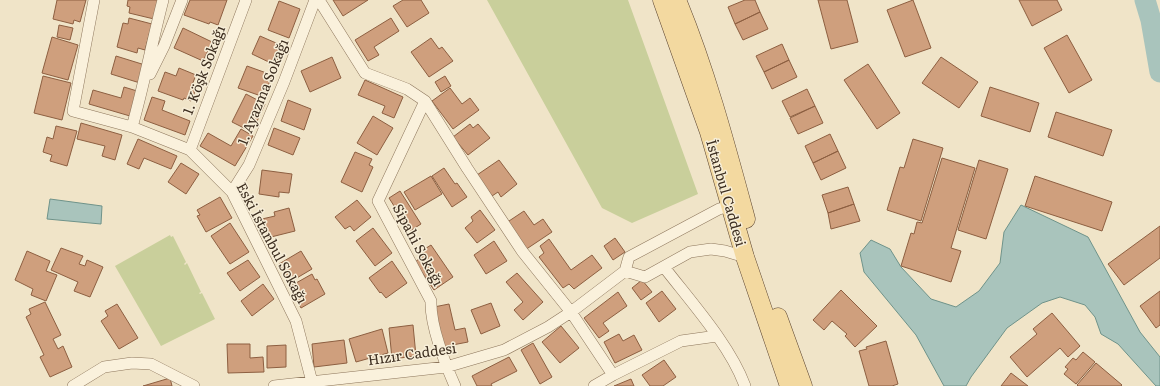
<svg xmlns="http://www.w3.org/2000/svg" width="1160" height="386" viewBox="0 0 1160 386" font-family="Literata,serif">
<rect width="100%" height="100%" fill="#f0e4c8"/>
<!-- green -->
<path fill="#c9cf9b" d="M487,0h141l70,194 -66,29 -30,-15z
M170,235l1,2 2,-1 13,26 -2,2 1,1 2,-2 14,29 -2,1 1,1 2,-1 13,26 -54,27 -46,-80z"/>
<!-- water -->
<path fill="#a9c4bc" stroke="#6f938a" d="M50,199l52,7 -1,18 -54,-5z
M1021,205l67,32 52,95 20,25v29h-4l-38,-42 -17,-10 -6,-17 -10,-12 -25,-8 -18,6 -35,25 -36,49 -5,9h-22l-28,-51 -52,-63 -4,-19 11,-13 19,9 11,18 30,32 25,8 23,-16 21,-28 4,-31z"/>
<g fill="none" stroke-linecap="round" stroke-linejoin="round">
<!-- river -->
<path stroke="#a9c4bc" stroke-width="21" d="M1145,0l6,20 9,52"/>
</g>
<!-- building -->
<path fill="#cf9f7d" stroke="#8d5f41" d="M57,0h29l-6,22 -6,-2 -1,4 -20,-5z
M128,0h30l-4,19 -25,-6 1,-6 -3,-1z
M190,0h37l-9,25 -8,-3 -1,2 -25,-9z
M333,0h35l-25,16z
M403,0h18l8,13 -22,14 -14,-21z
M745,0h10l5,12 -25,12 -7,-17z
M818,0h29l11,42 -27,7z
M913,0l18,48 -26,9 -18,-47z
M1019,0h38l5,10 -30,16z
M279,1l21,8 -11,29 -21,-8z
M760,12l8,17 -25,11 -8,-16z
M129,18l23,6 -7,26 -7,-2 -1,5 -20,-6 6,-24 5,1z
M391,18l8,13 -25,16 5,8 -11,6 -13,-21z
M59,25l14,3 -3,12 -13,-3z
M183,28l29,14 -9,19 -29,-13z
M1067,35l25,45 -23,13 -25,-45z
M260,36l23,10 -8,19 -23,-11z
M52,37l26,8 -10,35 -26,-7z
M431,38l8,11 3,-2 11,14 -24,16 -18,-25z
M782,44l7,16 -25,12 -8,-16z
M116,56l29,9 -5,18 -29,-9z
M332,57l9,21 -31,14 -9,-21z
M941,57l37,25 -19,26 -37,-25z
M789,60l8,17 -25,12 -8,-17z
M868,64l32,49 -23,16 -33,-49z
M247,66l25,9 -8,22 -26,-9z
M179,68l17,7 -4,10 5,2 -6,14 -7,-3 -1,2 -25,-9 7,-19 11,4z
M43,76l28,7 -9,37 -28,-7z
M445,76l6,10 -10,6 -6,-10z
M365,80l38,17 -9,21 -12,-5 3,-7 -27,-11z
M124,87l13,4 -7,25 -41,-12 4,-14 28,8z
M990,87l49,16 -9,29 -49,-16z
M450,88l12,16 8,-6 9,12 -26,19 -21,-28z
M807,89l8,17 -25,11 -8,-16z
M246,94l19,10 -13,28 -20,-10z
M152,97l13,4 -3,9 28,11 -5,14 -41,-15z
M288,100l23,9 -7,21 -23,-9z
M815,106l8,17 -25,11 -8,-16z
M1056,112l56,18 -9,26 -55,-19z
M373,116l20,12 -16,27 -20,-12z
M81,123l41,12 -7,25 -13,-4 3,-10 -28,-7z
M470,124l3,4 5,-4 12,14 -22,17 -15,-18z
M56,126l21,5 -10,35 -17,-5 2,-6 -9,-3 4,-15 6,2z
M274,128l26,10 -7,17 -25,-10z
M241,129l12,7 -18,30 -35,-20 8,-13 23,13z
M830,134l8,17 -25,12 -8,-17z
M138,139l39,17 -6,13 -27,-11 -5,11 -12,-5z
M913,139l30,9 -22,73 -34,-11 13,-43 4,1z
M838,151l8,17 -25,12 -8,-17z
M355,152l17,7 -3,6 4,2 -11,25 -21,-10z
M942,158l33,10 -24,80 10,3 -10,31 -50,-16 10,-33 3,1 3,-12 5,1z
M499,160l18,24 -16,13 -3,-5 -6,4 -15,-21z
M979,160l29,9 -22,70 -28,-9z
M181,163l18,11 -13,20 -18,-12z
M444,168l11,16 2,-1 10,14 -15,10 -20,-31z
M262,170l30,4 -3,19 -10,-1v5l-20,-3z
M431,176l11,18 -27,16 -11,-18z
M1035,176l77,26 -10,29 -77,-25z
M848,187l6,17 -26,9 -6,-18z
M400,191l21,33 -11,7 -21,-33z
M220,197l12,21 -26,14 -9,-16 3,-1 -3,-5z
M357,200l14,17 -17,14 -4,-5 -5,3 -10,-12z
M854,204l6,17 -29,8 -3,-16z
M289,208l6,23 -28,7 -5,-19 13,-3 -1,-4z
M480,210l15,20 -18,13 -12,-15 8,-7 -2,-4z
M524,211l10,14 9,-6 9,13 -27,18 -19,-27z
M230,223l19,29 -19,12 -19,-28z
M1160,226v32l-36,27 -16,-21z
M373,228l19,25 -17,13 -19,-25z
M615,238l10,14 -12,8 -9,-14z
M549,239l22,31 21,-15 10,13 -28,21 -5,-5 -6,4 -24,-31 5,-4 -4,-7z
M494,241l13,20 -21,13 -12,-19z
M431,245l22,32 -19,13 -19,-28 8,-6 -3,-4z
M61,248l22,8 -4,8 6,2 2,-6 16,7 -13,30 -16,-6 4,-9 -27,-12z
M27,251l23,10 -4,10 11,4 -11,26 -15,-6 2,-6 -18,-9z
M301,251l11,18 -22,13 -11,-18z
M248,260l12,17 -20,14 -13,-18z
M392,261l15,22 -21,15 -5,-6 -1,1 -11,-15z
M517,273l26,29 -20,18 -9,-10 9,-8 -17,-20z
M312,274l3,6 2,-1 8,15 -24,14 -12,-21z
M642,280l10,12 -11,8 -9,-12z
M263,284l11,15 -22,17 -11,-15z
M841,290l36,36 -22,21 -10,-11 2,-2 -15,-13 -8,9 -11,-10z
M662,291l14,18 -17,13 -13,-19z
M1160,291v34l-4,3 -16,-22z
M618,292l9,14 -24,17 6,8 -10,7 -15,-20z
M45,302l16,33 -8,4 5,10 5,-3 9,21 -22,10 -10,-20 4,-2 -18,-38 5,-3 -2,-5z
M491,303l9,23 -19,8 -10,-24z
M117,304l21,34 -19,11 -18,-28 7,-5 -3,-5z
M449,304l6,26 10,-2 3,14 -26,5 -8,-40z
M1052,313l28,33 -12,11 -8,-9 -33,29 -17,-20 27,-23 -4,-5z
M413,325l3,31 -24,3 -3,-31z
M561,326l18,22 -19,15 -18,-21z
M382,329l6,24 -32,9 -7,-23z
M619,334l4,7 11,-6 8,15 -27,13 -11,-21z
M344,340l3,23 -33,4 -2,-23z
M886,341l12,43 -6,2h-23l-10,-35 8,-2 -1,-2z
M533,343l19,34 -12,7 -19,-34z
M227,344h23v14l13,-1 1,15 -36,1z
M286,345v22l-19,1v-22z
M1083,352l12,10 -19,22 -12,-10 4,-5 -3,-2 8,-9 3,2z
M509,357l8,14 -26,13 1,2h-15l-5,-10z
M664,360l12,17 -13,9h-13l-8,-11z
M1096,363l26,22 -1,1h-43l-1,-1z
M1011,373l17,13h-27z
M170,378l2,8h-29z
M631,379l3,7h-20z"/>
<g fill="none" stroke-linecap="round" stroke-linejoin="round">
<defs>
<path id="street" d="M94,0l-21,111 59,16 58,23 42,42 64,129 16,61
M319,0l46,73 42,16 18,12 42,67 55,83 49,61 42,63
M150,74l14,-28 18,-46
M425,101l-47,100 53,100c-1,24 14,63 24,85
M132,127c12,-42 20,-85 31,-127
M190,150l56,-150
M232,192l17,-27 35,-83 31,-82
M664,267c27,35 66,78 81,119
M625,271l20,6 45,-25 21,-3 14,2 20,6
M73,386l31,-19 28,-4 19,1 43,22
M274,386l172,-19 58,-17 44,-23 23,-15 54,-41 4,-14 90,-48 11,-3
M594,386l19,-11 68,-34 36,-5"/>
<path id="primary" d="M662,0l47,132 36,125 44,129
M677,0c29,70 49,145 69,219
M778,317l25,69"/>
</defs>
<!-- street casing -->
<use href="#street" stroke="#8d765c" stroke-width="12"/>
<!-- primary casing -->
<use href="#primary" stroke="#5b4430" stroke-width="19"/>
<!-- street -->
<use href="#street" stroke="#faf1dc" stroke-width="11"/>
<!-- primary -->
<use href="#primary" stroke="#f3d9a0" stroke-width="18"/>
</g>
<g text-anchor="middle" stroke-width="3" stroke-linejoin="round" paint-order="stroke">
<!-- street labels -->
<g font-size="14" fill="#3d2e20" stroke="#f7eed8">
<text transform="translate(204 70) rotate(-69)" y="5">1. Köşk Sokağı</text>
<text transform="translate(263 92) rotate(-68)" y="5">1. Ayazma Sokağı</text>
<text transform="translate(726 193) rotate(74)" y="5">İstanbul Caddesi</text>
<text transform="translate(272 243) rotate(62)" y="5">Eski İstanbul Sokağı</text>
<text transform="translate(418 245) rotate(62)" y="5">Sipahi Sokağı</text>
<text transform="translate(412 354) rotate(-8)" y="5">Hızır Caddesi</text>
</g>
</g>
</svg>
